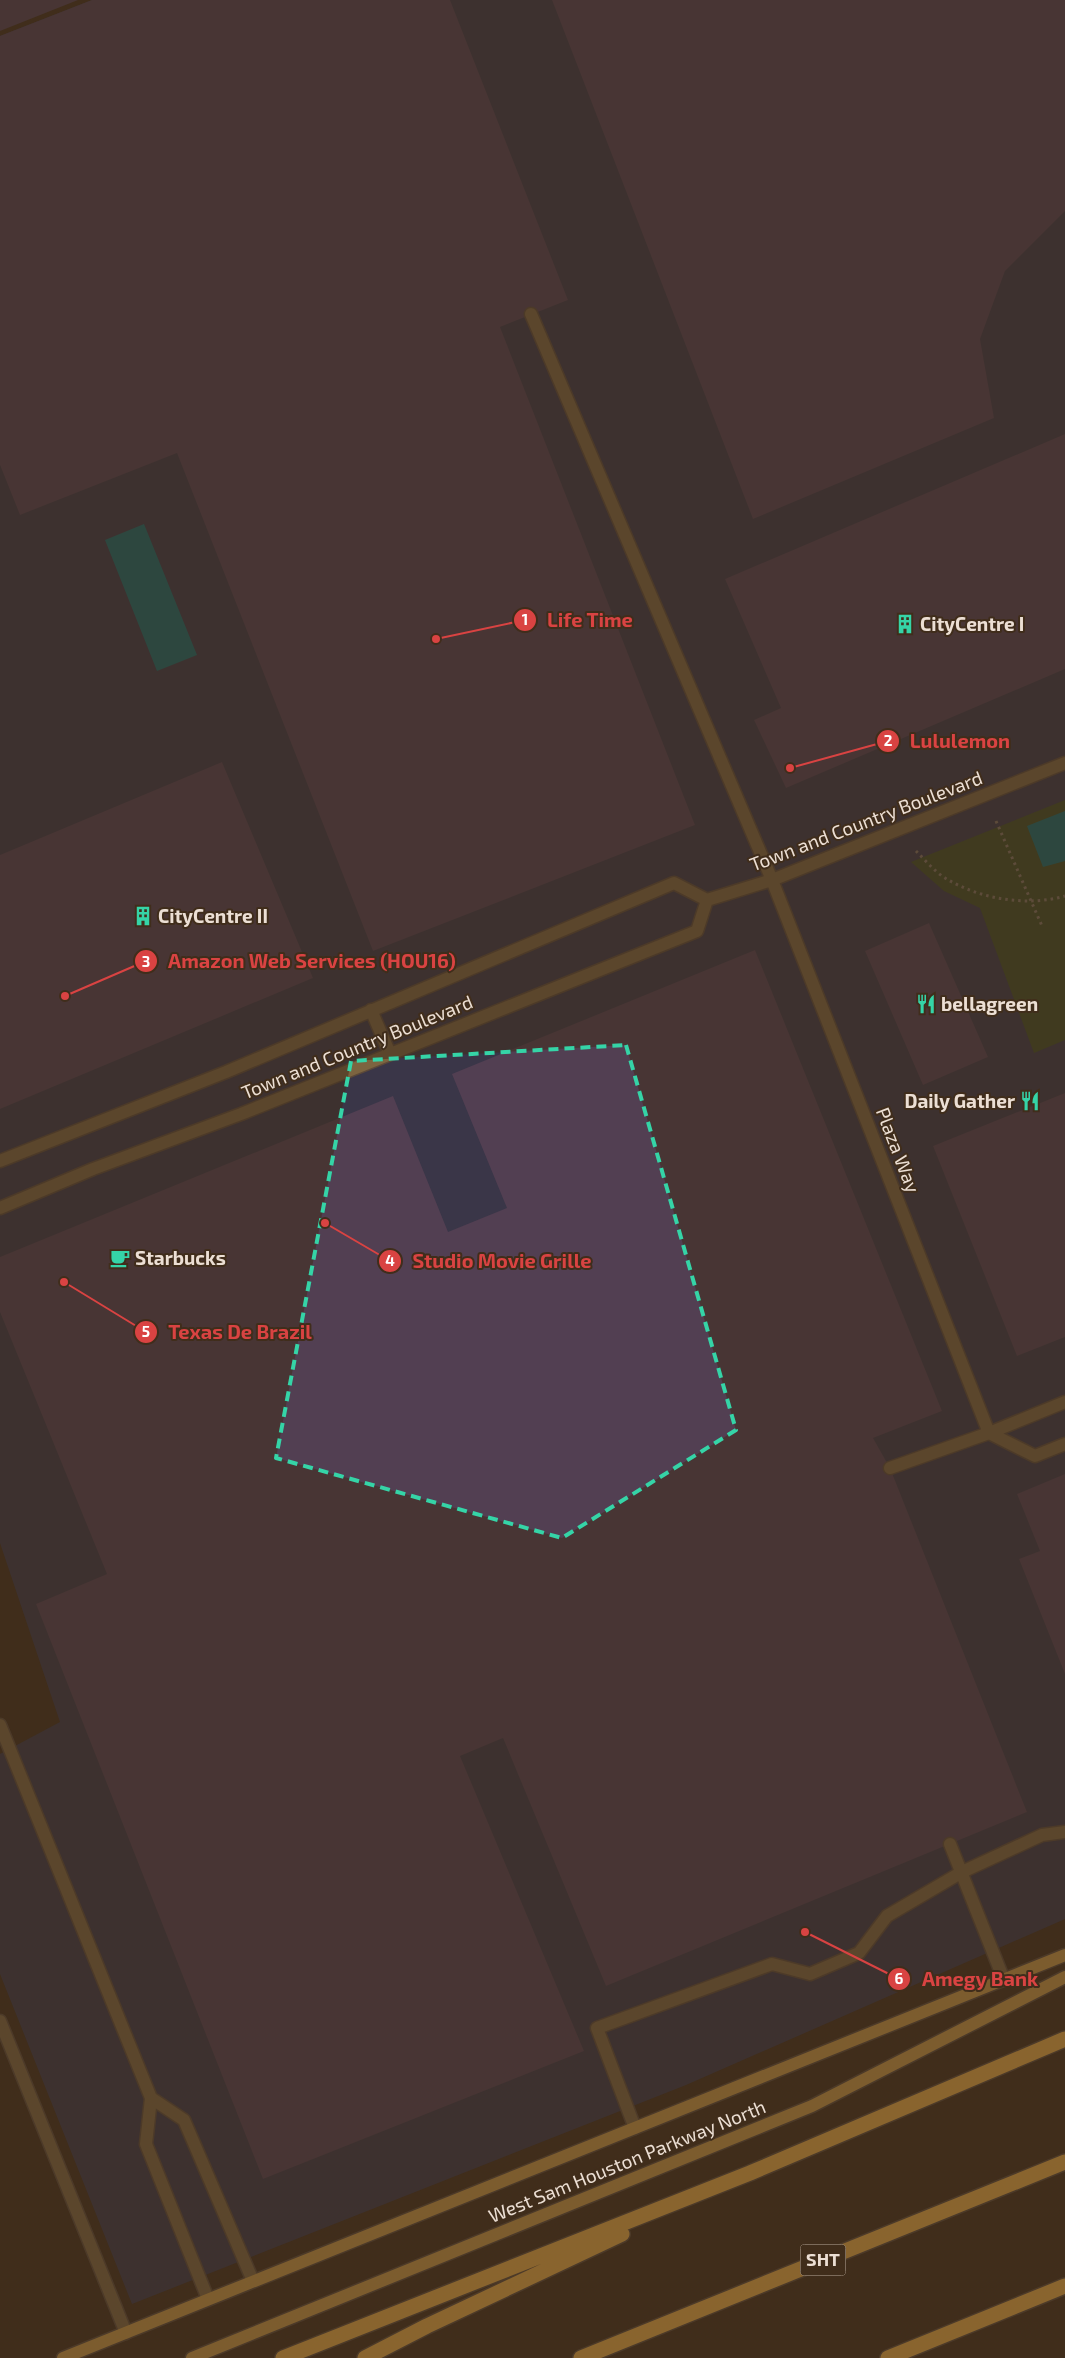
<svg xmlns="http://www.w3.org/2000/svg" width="1065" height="2358" viewBox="0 0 1065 2358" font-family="'Exo 2',sans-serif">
<rect width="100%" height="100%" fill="#402d1b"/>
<!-- commercial -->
<path fill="#3a3648" d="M92,0h973v1919l-379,166 -554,219 -132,-330v-220l60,-32 -60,-179v-1507z"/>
<!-- green -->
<path fill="#404b24" d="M1065,800v240l-31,13 -54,-145 -36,-17 -33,-29z"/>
<!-- water -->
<path fill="#18676c" d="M144,524l53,131 -40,16 -52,-131z
M1065,811v50l-22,6 -16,-41z"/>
<!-- building -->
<path fill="#523f52" d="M0,0h78l-78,31z
M92,0h358l118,300 -68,27 195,498 -322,126 -196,-498 -157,62 -20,-50v-429z
M552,0h513v211l-60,60 -25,68 14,79 -241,101z
M1065,434v235l-279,119 -32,-68 27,-12 -56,-129z
M222,762l91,216 -313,131v-254z
M929,923l59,134 -65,28 -58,-134z
M755,950l187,461 -69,27 17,30 137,344 -421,174 -103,-248 -43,18 124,295 -321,128 -227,-575 71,-30 -107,-262v-55l393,-161 55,136 59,-24 -55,-134z
M1065,1093v244l-48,19 -84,-210z
M1065,1474v200l-46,-115 21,-8 -23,-57z"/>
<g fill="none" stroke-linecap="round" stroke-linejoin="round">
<defs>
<path id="minor" d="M531,314l241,566 217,553
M371,1010l19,44
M0,1161l226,-89 448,-189 33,17 65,-20 293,-117
M0,1208l93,-39 148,-55 456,-183 10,-31
M989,1433l46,23 30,-12
M890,1468l99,-35 76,-31
M0,1725l151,373
M950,1844l54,136
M0,2021l126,312
M635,2128l-38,-100 175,-64 38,10 49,-21 28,-37 75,-44 80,-37 23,-3
M208,2299l-62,-155 5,-46 33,22 69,161"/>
<path id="major" d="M63,2358l1002,-403
M192,2358l620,-252 253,-129"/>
<path id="highway" d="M283,2358l467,-185 315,-134
M365,2358l62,-32 195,-92
M581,2358l484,-196
M888,2358l177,-72"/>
</defs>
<!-- minor casing -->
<use href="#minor" stroke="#5c4939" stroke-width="15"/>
<!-- major casing -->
<use href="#major" stroke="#5c4939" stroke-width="15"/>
<!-- highway casing -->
<use href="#highway" stroke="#5c4939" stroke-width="18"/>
<!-- path -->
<path stroke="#806f5f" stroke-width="3" stroke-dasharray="2.5 4" stroke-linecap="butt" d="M996,821l46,105
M916,851c9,9 18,20 29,27 34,21 82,29 120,18"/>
<!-- minor -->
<use href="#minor" stroke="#7c6440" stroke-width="12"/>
<!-- major -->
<use href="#major" stroke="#c69545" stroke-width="12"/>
<!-- highway -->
<use href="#highway" stroke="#e2a745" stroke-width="15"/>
</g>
<!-- marked area -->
<path d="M0 0H1065V2358H0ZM626,1045l110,385 -174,108 -286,-80 75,-397z" fill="#402d1b" fill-opacity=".55" fill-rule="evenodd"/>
<path fill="none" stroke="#35d4a7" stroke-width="4" stroke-dasharray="10 6" stroke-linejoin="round" d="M626,1045l110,385 -174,108 -286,-80 75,-397z"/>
<!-- icons -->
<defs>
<symbol id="building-bare" viewBox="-9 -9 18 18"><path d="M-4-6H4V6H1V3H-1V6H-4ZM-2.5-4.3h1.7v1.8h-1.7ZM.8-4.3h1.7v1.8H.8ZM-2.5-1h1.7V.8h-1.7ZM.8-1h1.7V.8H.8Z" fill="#35d4a7" stroke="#402d1b" stroke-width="2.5" paint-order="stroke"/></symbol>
<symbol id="restaurant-bare" viewBox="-9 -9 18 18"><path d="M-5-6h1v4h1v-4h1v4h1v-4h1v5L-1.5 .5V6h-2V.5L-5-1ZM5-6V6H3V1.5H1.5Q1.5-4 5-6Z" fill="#35d4a7" stroke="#402d1b" stroke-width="2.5" paint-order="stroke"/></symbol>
<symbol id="cafe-bare" viewBox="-9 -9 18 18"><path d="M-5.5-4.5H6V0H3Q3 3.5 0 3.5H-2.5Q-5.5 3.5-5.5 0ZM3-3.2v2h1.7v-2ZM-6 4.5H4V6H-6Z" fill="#35d4a7" stroke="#402d1b" stroke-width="2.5" paint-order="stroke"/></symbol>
</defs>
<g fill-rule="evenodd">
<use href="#building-bare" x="891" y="610" width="28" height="28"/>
<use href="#building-bare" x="129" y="902" width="28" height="28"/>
<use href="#restaurant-bare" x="912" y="990" width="28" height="28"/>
<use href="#restaurant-bare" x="1016" y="1087" width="28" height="28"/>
<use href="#cafe-bare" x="106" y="1244" width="28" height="28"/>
</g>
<g text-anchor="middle" stroke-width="4" stroke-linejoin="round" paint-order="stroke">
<!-- shield labels -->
<rect fill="#402d1b" stroke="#b8aa9c" stroke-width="1" x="800.5" y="2244.5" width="45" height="31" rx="4"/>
<g font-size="18" font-weight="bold" fill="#ecdfd4">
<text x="823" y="2266">SHT</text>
</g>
<!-- poi labels -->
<g font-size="19" font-weight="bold" fill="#ecdfd4" stroke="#402d1b" text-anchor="start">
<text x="920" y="631">CityCentre I</text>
<text x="158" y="923">CityCentre II</text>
<text x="941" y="1011">bellagreen</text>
<text x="1015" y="1108" text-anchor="end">Daily Gather</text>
<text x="135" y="1265">Starbucks</text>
</g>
<!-- street labels -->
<g font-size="19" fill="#ecdfd4" stroke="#402d1b">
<text transform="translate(866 821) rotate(-21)" y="7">Town and Country Boulevard</text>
<text transform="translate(357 1047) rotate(-22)" y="7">Town and Country Boulevard</text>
<text transform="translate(898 1150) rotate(69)" y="7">Plaza Way</text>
<text transform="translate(627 2161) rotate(-22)" y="7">West Sam Houston Parkway North</text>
</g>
</g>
<!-- callouts -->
<path fill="none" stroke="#d94342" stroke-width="2" d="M436 639L525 620M790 768L888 741M65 996L146 961M325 1223L390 1261M64 1282L146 1332M805 1932L899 1979"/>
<g fill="#d94342" stroke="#402d1b" stroke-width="2">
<circle cx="436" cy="639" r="5"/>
<circle cx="790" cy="768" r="5"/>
<circle cx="65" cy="996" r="5"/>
<circle cx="325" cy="1223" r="5"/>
<circle cx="64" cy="1282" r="5"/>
<circle cx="805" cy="1932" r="5"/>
<circle cx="525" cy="620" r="12"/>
<circle cx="888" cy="741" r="12"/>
<circle cx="146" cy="961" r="12"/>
<circle cx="390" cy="1261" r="12"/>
<circle cx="146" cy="1332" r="12"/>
<circle cx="899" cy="1979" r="12"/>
</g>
<g font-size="15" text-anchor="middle" font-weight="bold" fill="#fff">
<text x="525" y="625">1</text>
<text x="888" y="746">2</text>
<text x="146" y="967">3</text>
<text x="390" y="1266">4</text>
<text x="146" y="1337">5</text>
<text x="899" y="1984">6</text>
</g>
<g font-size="20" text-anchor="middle" font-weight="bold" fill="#d94342" stroke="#402d1b" stroke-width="4" stroke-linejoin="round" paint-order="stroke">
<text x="590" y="627">Life Time</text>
<text x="960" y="748">Lululemon</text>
<text x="312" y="968">Amazon Web Services (HOU16)</text>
<text x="502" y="1268">Studio Movie Grille</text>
<text x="240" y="1339">Texas De Brazil</text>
<text x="980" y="1986">Amegy Bank</text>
</g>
</svg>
